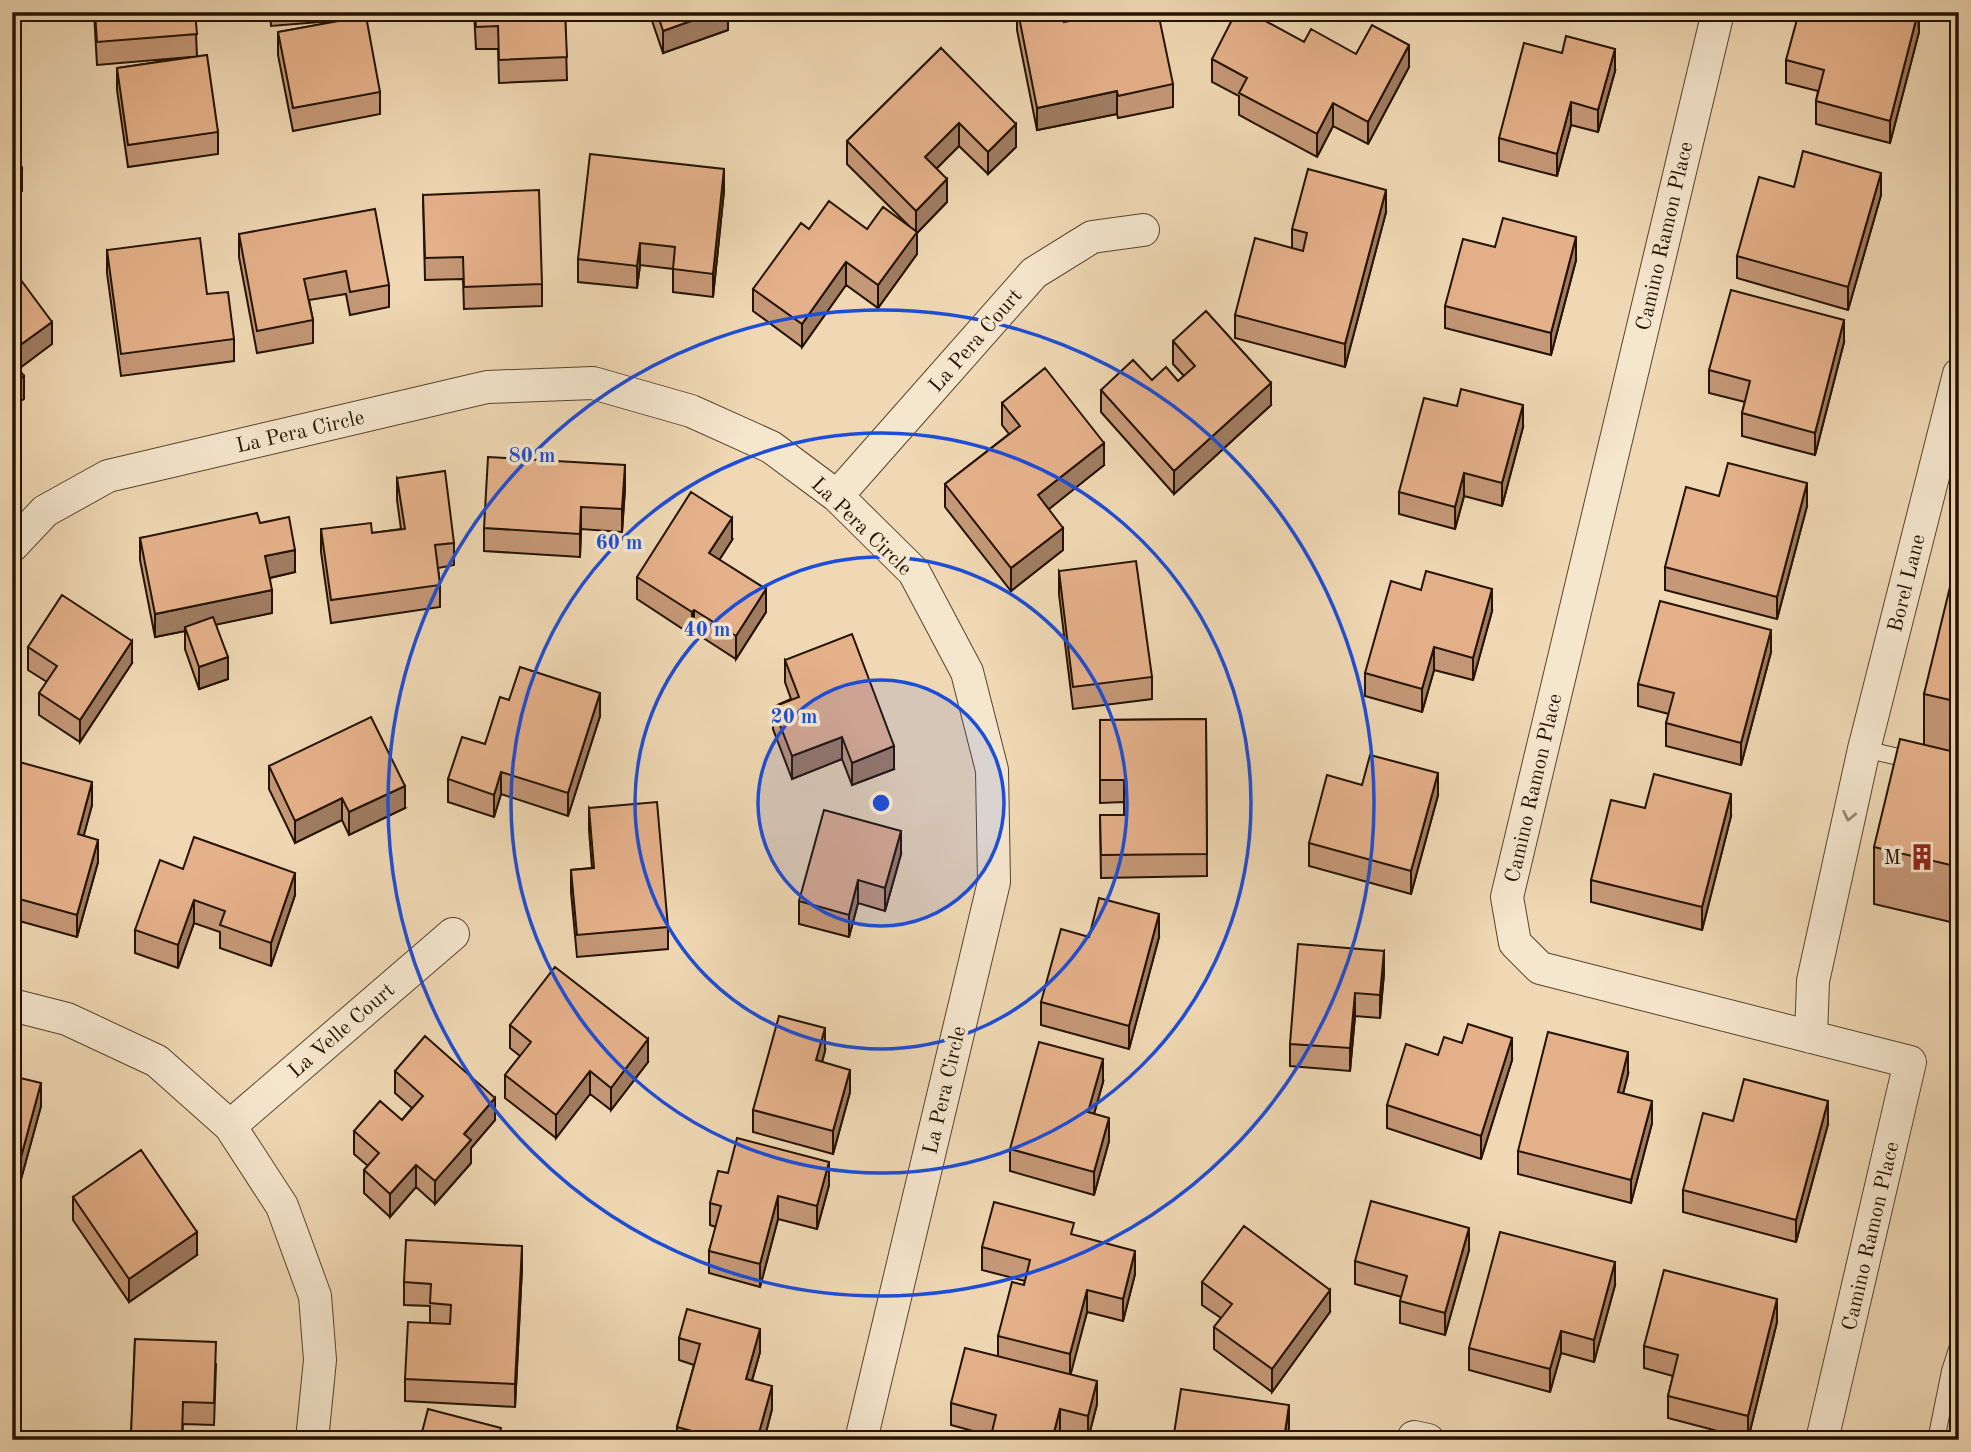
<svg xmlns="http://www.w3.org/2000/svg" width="1971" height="1452" viewBox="0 0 1971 1452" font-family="'Old Standard TT',serif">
<rect width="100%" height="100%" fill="#efd8b3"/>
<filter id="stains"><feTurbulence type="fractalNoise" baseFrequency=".00286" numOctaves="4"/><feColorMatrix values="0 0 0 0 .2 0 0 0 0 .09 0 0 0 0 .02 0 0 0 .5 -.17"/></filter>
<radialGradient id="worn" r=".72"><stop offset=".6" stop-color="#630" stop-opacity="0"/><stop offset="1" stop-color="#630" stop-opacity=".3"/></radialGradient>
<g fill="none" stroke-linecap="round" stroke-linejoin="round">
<defs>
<path id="lane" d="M1864,749l52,12
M1936,1440l14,-69 9,-28"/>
<path id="street" d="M1718,12l-211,885 8,46 25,25 370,94 -88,378
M837,496l197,-223 58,-36 51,-7
M12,546l33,-35 63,-35 379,-89 106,-4 98,28 80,36 66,49 77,76 53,100 25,98 2,112 -133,558
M12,1005l55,14 90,42 73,65 52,80 33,90 5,64 -8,80
M1811,1037l2,-56 51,-232 95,-375
M230,1126l223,-192
M1414,1437l14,3"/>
</defs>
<!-- lane casing -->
<use href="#lane" stroke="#57442d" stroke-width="18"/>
<!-- street casing -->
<use href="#street" stroke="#57442d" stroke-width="34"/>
<!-- lane -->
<use href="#lane" stroke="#f5e6ce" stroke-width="16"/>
<!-- street -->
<use href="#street" stroke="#f5e6ce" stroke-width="32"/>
</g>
<!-- wall -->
<path fill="#c59877" stroke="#241200" stroke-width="2" d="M94,12h101l2,44 21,76v22l-90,13 -11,-77v-22l74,-11 -94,8z
M270,12h83v6l27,74v22l-87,17 -15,-76v-23l67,-12 -74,6z
M474,12h91l2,68 -68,3 -1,-34h-22z
M649,12h79v18l-65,23z
M1017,12h44l3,10 109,62v23l-55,11 -1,-4 -80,16 -20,-100z
M1919,12v20l-29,111 -74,-19v-23l2,-10 -32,-8v-23z
M1304,42l105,25 -41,77 -35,-18 -16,31 -78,-42v-19l-27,-14v-23z
M941,48l75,99 -28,27 -29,-28 -23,23 11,33 -30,31v21l-39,54 -32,-23 -44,62 -49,-36v-22l56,-60h58l41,-4 -61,-61v-23z
M1615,71l-17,61 -27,-7 -14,51 -58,-15v-23z
M1794,187l87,8 -33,115 -111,-32v-22z
M724,191l-11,106 -40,-5v-23l-33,-4 -3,23 -59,-6v-23z
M423,195l119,89v22l-78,3 -1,-30 -38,1z
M1386,212l-41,155 -110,-29v-23l57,-67v-19z
M239,234l150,51v22l-39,8 -4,-21 -37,6 4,20v23l-56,10 -18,-96z
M1495,247l81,13 -25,95 -106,-27v-22z
M107,250l100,44 27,45v22l-113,15 -14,-103z
M1173,341l98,64 -97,89 -73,-82v-22l51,-10 26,1 6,-5 -11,-12z
M1844,342l-29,113 -73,-19v-23l3,-11 -36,-9v-23z
M1002,403l102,62 -56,44 15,41 -52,41 -66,-84v-23l64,-50 -7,-9z
M1523,427l-21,79 -38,-10 -9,33 -56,-15v-22z
M397,478l57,65v22l-16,3 2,17v22l-109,16 -10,-71v-23l51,4 29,-4 -4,-29z
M625,488l-3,44 -41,-3 -1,28 -96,-6v-23z
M1719,496l88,10 -30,113 -112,-29v-23z
M260,523l35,49 -25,6 2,35 -56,11 12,55 -29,10 -14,-40v-18l-30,6 -15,-77v-22z
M732,540l-13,20 47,52 -30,47 -42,-27 -2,3 -55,-36v-22z
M1059,571l93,106v22l-79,10 -14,-115z
M1959,589v335l-85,-20v-57l50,-102v-51z
M1492,611l-19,69 -39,-10 -12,42 -57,-16v-23z
M28,647l104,16 -52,79 -41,-27v-22l8,-11 -19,-12z
M1771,652l-30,113 -75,-19v-23l3,-9 -31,-8v-22z
M785,660l109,109 -42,16 -10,-26 -50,20 -19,-50v-22l18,-8 -6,-17z
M509,700l91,16 -32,100 -67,-22 -7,23 -46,-15v-23l37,-35z
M1206,719l1,157 -106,2 -1,-63h24v-13l-24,1v-83z
M12,760l80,45 -9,31 15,26 -21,75 -65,-18z
M269,766l136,42 -56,27 -7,-15 -47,23 -26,-54z
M1362,785l76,10 -27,99 -102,-28v-23z
M589,808l79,119v22l-91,8 -6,-65v-22l21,-2 -3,-38z
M1645,808l86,8 -29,114 -111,-28v-22z
M901,854l-16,57 -27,-8 -9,34 -50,-13v-23z
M183,869l112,26 -24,71 -51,-18v-16l-26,-9 -16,45 -43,-15v-23z
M1089,937h70l-30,112 -88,-24v-23z
M1384,951v22l-4,45 -25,-2 -5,55 -60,-5v-22z
M510,1025l138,37 -37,48 -21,-16 -34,44 -51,-40v-23l15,-19 -10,-8z
M825,1051l-3,11 28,30 -17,62 -80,-22v-22z
M1512,1060l-31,99 -94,-31v-23z
M395,1071l100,49 -24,28v15l-36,41 -19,-17 -26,30 -26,-24v-23l4,-4 -14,-12v-23l48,-11 10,-12 -17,-15z
M1628,1074l-5,19 29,30 -21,80 -113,-29v-23z
M12,1076l29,30 -26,95 -3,-1z
M1103,1082l-9,32 15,27 -15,54 -84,-24v-22z
M1733,1121l95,3 -32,118 -113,-30v-22z
M728,1173l101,12 -12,44 -39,-10 -18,68 -51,-14v-22l7,-24 -6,-2v-22z
M73,1197l124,58 -68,47 -56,-82z
M1074,1235l61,39 -12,47 -36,-9 -17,62 27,30 -9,35 -28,-7 -69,4 -40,-11v-22l47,-47v-20l26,-51 1,-4 -43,-11v-23z
M1469,1250l-24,85 -45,-12v-22l2,-4 -47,-13v-23z
M522,1268l-7,139 -110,-6v-22l25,-56v-17l-26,-1v-23z
M1202,1282l128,30 -58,80 -58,-43v-22l7,-9 -19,-13z
M1615,1285l-21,77 -33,-9 -11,39 -81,-22v-22z
M1777,1322l-29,117 -80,-21v-22l5,-20 -29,-8v-22z
M679,1338l81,14 -8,29 20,28 -8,31h-87v-13l17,-62 -15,-5z
M135,1339l81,25 -2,61 -31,-1 -1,16h-51z"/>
<!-- shaded-wall -->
<path fill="#a07c61" stroke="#241200" stroke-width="2" d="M716,12h12v18l-65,23v-22z
M1918,12l1,20 -29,111v-22z
M1409,45v22l-41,77v-22z
M1615,49v22l-17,61v-22z
M1117,91v23l-80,16v-22z
M1571,102v23l-14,51v-22z
M1333,103v23l-16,31v-23z
M959,123v23l-34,34v-23z
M1016,124v23l-28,27v-22z
M22,168v23l-10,3v-22z
M724,169v22l-11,106v-23z
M1881,173v22l-33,115v-23z
M947,179v23l-30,31v21l-39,54v-23l38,-52v-22z
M1386,190v22l-41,155v-23z
M1576,237v23l-25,95v-22z
M640,243v22l-3,23v-22z
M846,262v23l-44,62v-23z
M1844,320v22l-29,113v-22z
M52,322v22l-40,30v-23z
M24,376v23l-12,8v-22z
M1271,383v22l-97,89v-23z
M1523,405v22l-21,79v-23z
M1104,443v22l-66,53v-23z
M625,465v23l-3,44v-23z
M1464,473v23l-9,33v-22z
M1807,483v23l-30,113v-22z
M581,507v22l-1,28v-23z
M732,518v22l-23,36v-23z
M1063,528v22l-52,41v-23z
M295,550v22l-30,7v-23z
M766,589v23l-30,47v-23z
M1492,589v22l-19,69v-22z
M272,590v23l-86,18 -1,-4v4l-30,6v-23z
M694,610v22l-2,3v-23z
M1771,630v22l-30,113v-22z
M132,641v22l-52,79v-22z
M1434,647v23l-12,42v-23z
M228,657v22l-29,10v-22z
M600,693v23l-32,100v-23z
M842,737v22l-50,20v-23z
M894,746v23l-42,16v-22z
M501,772v22l-7,23v-22z
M1438,773v22l-27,99v-23z
M92,782v23l-14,52v-23z
M405,786v22l-56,27v-23z
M1731,794v22l-29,114v-23z
M342,798v22l-47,23v-22z
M901,831v23l-16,57v-23z
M98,840v22l-21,75v-22z
M295,873v22l-24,71v-23z
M858,880v23l-9,34v-22z
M194,900v23l-16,45v-23z
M1159,914v23l-30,112v-23z
M1384,951v22l-4,45v-23z
M1355,993v23l-5,55v-23z
M825,1028v23l-9,32v-23z
M1512,1038v22l-31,99v-23z
M648,1039v23l-37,48v-22z
M1628,1052v22l-10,40v-22z
M1103,1059v23l-15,53v-23z
M850,1070v22l-17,62v-23z
M590,1071v23l-34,44v-23z
M41,1083v23l-26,95v-22z
M495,1098v22l-24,28v15l-36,41v-23l29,-47z
M1652,1101v22l-21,80v-23z
M1828,1101v23l-32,118v-22z
M1109,1118v23l-15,54v-23z
M829,1162v23l-12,44v-23z
M416,1165v22l-26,30v-23z
M778,1196v23l-18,68v-23z
M1469,1228v22l-24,85v-22z
M197,1232v23l-68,47v-23z
M522,1246v22l-7,139v-23z
M1135,1251v23l-12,47v-22z
M1615,1262v23l-21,77v-22z
M1087,1290v22l-17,65v-23z
M1330,1290v22l-58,80v-23z
M1777,1299v23l-29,117v-23z
M760,1329v23l-14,49v-22z
M1561,1331v22l-11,39v-23z
M1097,1381v23l-9,35v-23z
M772,1386v23l-8,31h-7z
M1289,1405v23l-2,12h-3z
M1060,1409v23l-2,8h-6z"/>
<!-- building -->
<path fill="#e5b18a" stroke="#241200" stroke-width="2" d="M95,12h100l2,22 -100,8z
M475,12h90l2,45 -68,3 -1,-34 -22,1z
M657,12h59l-53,19z
M1018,12h43l3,10 47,-10h47l15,72 -55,12 -1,-5 -80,17z
M1236,12h13l55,30 7,-13 45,25 16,-29 37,20 -41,77 -35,-19 -16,31 -78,-41 8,-15 -35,-19z
M1799,12h119l-28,109 -74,-20 8,-31 -38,-10z
M366,16l14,76 -87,16 -15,-76z
M1566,36l49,13 -17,61 -27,-8 -14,52 -58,-16 25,-95 38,10z
M941,48l75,76 -28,28 -29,-29 -34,34 22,22 -31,32 -69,-70z
M207,55l11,77 -90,13 -11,-77z
M12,140l10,28 -10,4z
M1803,151l78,22 -33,114 -111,-31 22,-79 35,10z
M590,154l134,15 -11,105 -40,-5 2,-22 -35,-4 -3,23 -59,-7z
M1308,169l78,21 -41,154 -110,-29 20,-77 48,13 4,-18 -15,-4z
M539,190l3,94 -78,3 -1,-30 -38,1 -2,-63z
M829,201l38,28 16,-22 34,25 -39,53 -32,-23 -44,62 -49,-35 48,-66 8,6z
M375,209l14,76 -39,7 -4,-21 -42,8 9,41 -56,11 -18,-97z
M1503,218l73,19 -25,96 -106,-27 18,-67 32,8z
M200,238l7,56 21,-2 6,47 -113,15 -14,-104z
M12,268l40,54 -40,29z
M1731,290l113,30 -29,113 -73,-20 8,-32 -41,-11z
M1206,311l65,72 -97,88 -73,-81 32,-30 19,20 14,-13 12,14 17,-15 -22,-25z
M12,360l12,16 -12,9z
M1045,368l59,75 -66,52 25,33 -52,40 -66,-84 75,-58 -18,-23z
M1461,389l62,16 -21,78 -38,-10 -9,34 -56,-15 25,-94 33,8z
M488,457l137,8 -3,44 -41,-2 -1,27 -96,-6z
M1728,463l79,20 -30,114 -112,-30 21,-80 33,9z
M445,471l9,72 -19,2 5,40 -109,15 -10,-71 50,-6 1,10 33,-4 -8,-51z
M691,492l41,26 -23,35 57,36 -30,47 -42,-26 -2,2 -55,-35z
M257,513l3,10 29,-6 6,33 -30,6 7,34 -117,24 -15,-76z
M1136,561l16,116 -79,10 -14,-116z
M1426,571l66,18 -19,69 -39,-11 -12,42 -57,-16 26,-92 30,9z
M1950,587l9,2v113l-35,-8z
M62,595l70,46 -52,79 -41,-27 18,-27 -29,-19z
M1660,601l111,29 -30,113 -75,-20 8,-30 -36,-9z
M213,617l15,40 -29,10 -14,-40z
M852,634l42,112 -42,17 -10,-26 -50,19 -19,-49 26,-10 -14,-37z
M520,667l80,26 -32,100 -67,-21 -7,23 -46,-16 14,-42 23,7 15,-47 9,3z
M371,717l34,69 -56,26 -7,-14 -47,23 -26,-55z
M1206,719l1,135 -106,1 -1,-40h24v-35h-24v-60z
M1900,739l59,14v114l-85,-20z
M1370,755l68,18 -27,98 -102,-28 18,-68 35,10z
M12,760l80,22 -14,52 20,6 -21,75 -65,-18z
M1654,774l77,20 -29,113 -111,-27 20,-80 34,8z
M657,802l11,125 -91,8 -6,-65 23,-2 -5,-60z
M824,810l77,21 -16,57 -27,-8 -9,35 -50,-14z
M194,837l101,36 -24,70 -51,-18 5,-14 -31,-11 -16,45 -43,-15 25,-70 23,9z
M1099,898l60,16 -30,112 -88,-24 20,-73 28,8z
M1298,944l86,7 -4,44 -25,-2 -5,55 -60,-4z
M555,967l93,72 -37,49 -21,-17 -34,44 -51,-40 26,-33 -21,-17z
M779,1016l46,12 -9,32 34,10 -17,61 -80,-21z
M1468,1024l44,14 -31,98 -94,-31 19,-61 32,11 6,-18 18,6z
M1548,1032l80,20 -10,40 34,9 -21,79 -113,-29z
M425,1036l70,62 -31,36 7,6 -36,41 -19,-16 -26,29 -26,-24 15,-17 -25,-22 26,-30 22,19 21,-24 -28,-25z
M1039,1042l64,17 -15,53 21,6 -15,54 -84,-23z
M12,1076l29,7 -26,96 -3,-1z
M1744,1079l84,22 -32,119 -113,-30 20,-77 30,8z
M737,1138l92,24 -12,44 -39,-10 -18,68 -51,-13 12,-45 -11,-3 8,-32 10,2z
M141,1150l56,82 -68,47 -56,-82z
M1371,1201l98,27 -24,85 -45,-12 7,-25 -52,-15z
M994,1202l80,21 -3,11 64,17 -12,48 -36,-9 -17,64 -72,-18 14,-54 12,3 6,-25 -48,-13z
M1244,1226l86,64 -58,79 -58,-42 18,-23 -30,-22z
M1500,1232l115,30 -21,78 -33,-9 -11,38 -81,-21z
M406,1240l116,6 -7,138 -110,-5 3,-57 42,2 1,-19 -21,-2 1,-19 -27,-2z
M1664,1270l113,29 -29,117 -80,-20 10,-41 -34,-9z
M687,1309l73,20 -14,50 26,7 -15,54h-32l-48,-13 23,-83 -21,-6z
M135,1339l81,3 -2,61 -31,-1 -1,34 -51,-2z
M965,1348l132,33 -9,35 -28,-7 -8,31h-62l6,-25 -45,-12z
M1181,1389l108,16 -5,35h-111z
M428,1409l73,19 -3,12h-78z"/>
<!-- one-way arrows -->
<defs><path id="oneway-chevron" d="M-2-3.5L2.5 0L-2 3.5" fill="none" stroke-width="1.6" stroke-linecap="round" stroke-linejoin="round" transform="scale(1.75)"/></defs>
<use stroke="#978771" href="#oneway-chevron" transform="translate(1849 816) rotate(102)"/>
<!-- distance rings -->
<circle cx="881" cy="803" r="123" fill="#1d4ed8" fill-opacity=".12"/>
<g fill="none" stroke="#1d4ed8" stroke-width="3.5">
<circle cx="881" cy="803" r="123"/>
<circle cx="881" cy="803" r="246"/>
<circle cx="881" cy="803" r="370"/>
<circle cx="881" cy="803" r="493"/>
</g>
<!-- icons -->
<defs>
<symbol id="building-bare" viewBox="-9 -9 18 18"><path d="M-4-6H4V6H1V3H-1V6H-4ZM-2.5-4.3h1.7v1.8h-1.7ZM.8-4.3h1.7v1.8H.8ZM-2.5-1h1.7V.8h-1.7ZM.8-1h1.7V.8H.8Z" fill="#8f2418" stroke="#f5e6ce" stroke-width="2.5" paint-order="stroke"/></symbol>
</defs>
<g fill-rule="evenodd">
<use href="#building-bare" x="1903" y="838" width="38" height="38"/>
</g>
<g text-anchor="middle" stroke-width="7" stroke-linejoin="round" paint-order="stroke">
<!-- street labels -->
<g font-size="21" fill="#241200" stroke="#f5e6ce">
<text transform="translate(1664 236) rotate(-77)" y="7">Camino Ramon Place</text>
<text transform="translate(975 340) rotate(-49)" y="7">La Pera Court</text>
<text transform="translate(300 431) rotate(-13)" y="7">La Pera Circle</text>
<text transform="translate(862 526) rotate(44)" y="7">La Pera Circle</text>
<text transform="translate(1906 583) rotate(-76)" y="7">Borel Lane</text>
<text transform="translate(1533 788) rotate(-77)" y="7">Camino Ramon Place</text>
<text transform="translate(341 1030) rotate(-41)" y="7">La Velle Court</text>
<text transform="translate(944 1090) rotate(-77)" y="7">La Pera Circle</text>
<text transform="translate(1870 1236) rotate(-77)" y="7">Camino Ramon Place</text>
</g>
<!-- poi labels -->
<g font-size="21" fill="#241200" stroke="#f5e6ce" text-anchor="end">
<text x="1901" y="864">M</text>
</g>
</g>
<circle cx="881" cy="803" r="10" fill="#1d4ed8" stroke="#f5e6ce" stroke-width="3.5"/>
<g font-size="21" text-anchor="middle" font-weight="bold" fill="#1d4ed8" stroke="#f5e6ce" stroke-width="7" stroke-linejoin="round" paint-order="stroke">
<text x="532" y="462">80 m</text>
<text x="619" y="549">60 m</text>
<text x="707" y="636">40 m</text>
<text x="794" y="723">20 m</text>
</g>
<!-- margin -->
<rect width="1971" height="1452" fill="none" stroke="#efd8b3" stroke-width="42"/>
<rect x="14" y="14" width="1943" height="1424" fill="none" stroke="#241200" stroke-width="3.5"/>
<rect x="21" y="21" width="1929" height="1410" fill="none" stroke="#241200" stroke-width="2"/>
<rect width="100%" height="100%" filter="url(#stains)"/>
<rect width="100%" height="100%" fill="url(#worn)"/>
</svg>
